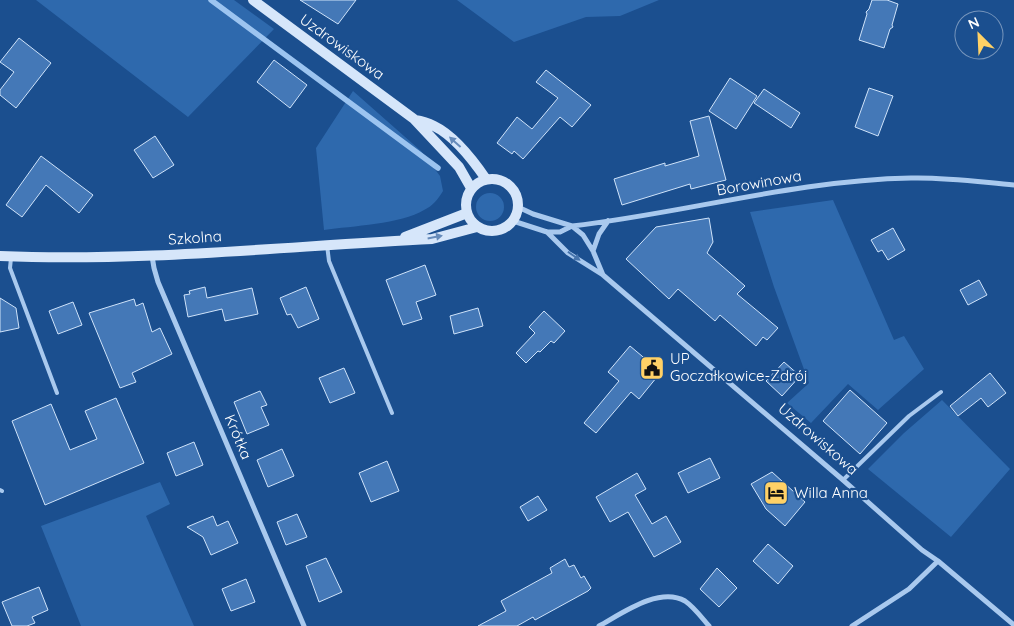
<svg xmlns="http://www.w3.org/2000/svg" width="1014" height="626" viewBox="0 0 1014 626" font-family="Quicksand,sans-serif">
<rect width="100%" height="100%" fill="#1b4f8f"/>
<!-- green -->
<path fill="#2e69ad" d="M36,0h198l40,29 -86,88z
M457,0h202l-39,16 -34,1 -72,25z
M353,91l68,60 19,25 3,15c-5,8 -10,15 -19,19 -23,14 -72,16 -100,20l-8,-82z
M476 207a14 14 0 1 1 28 0a14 14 0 1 1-28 0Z
M833,200l61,140 10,-4 20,33 -46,41 -30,-26 -37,39 -24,-20 22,-20 -35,-96 -24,-75z
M942,400l68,69 -59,68 -83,-68 36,-36z
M160,482l10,22 -24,12 48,110h-113l-40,-100z"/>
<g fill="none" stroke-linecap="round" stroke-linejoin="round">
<!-- stream -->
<path stroke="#9cc4f0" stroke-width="5.5" d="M211,0l227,168"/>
</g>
<!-- building -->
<path fill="#4478b7" stroke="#cfe3fa" d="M300,0h56l-18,24z
M872,0h15l11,4 -6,21 1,2 -3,2 -6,19 -25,-8 8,-26 -1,-2 3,-3z
M19,38l32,25 -35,45 -16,-13v-5l14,-18 -14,-10z
M274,60l33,25 -17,23 -33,-26z
M546,70l45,35 -19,22 -12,-10 -37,42 -9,-8 -2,3 -15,-11 20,-26 15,12 26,-31 -22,-16z
M730,78l27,18 -21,33 -27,-18z
M869,88l24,8 -15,40 -23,-9z
M764,89l36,24 -9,15 -37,-25z
M709,116l17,64 -35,9 -1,-5 -68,21 -8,-26 51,-16v3l34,-10 -9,-35z
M155,136l19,29 -21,13 -19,-28z
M41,156l52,39 -14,18 -33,-28 -24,32 -16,-12z
M709,218l4,24 -6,11 38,33 -8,8 41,34 -11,12 -4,-3 -7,9 -36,-31 -5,6 -37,-32 -9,10 -43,-40 30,-32z
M893,228l12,22 -17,10 -6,-10 -4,2 -7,-12z
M425,265l11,30 -20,7 6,17 -19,6 -17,-45z
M979,280l8,15 -19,10 -8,-15z
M205,287l2,11 45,-10 6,26 -33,7 -3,-12 -34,8 -4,-22 6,-1 -1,-3z
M306,287l13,32 -21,9 -7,-14 -4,1 -7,-17z
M0,298l16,10 3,20 -19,4z
M134,299l2,7 7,-3 9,29 8,-4 12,26 -40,19 4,9 -16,6 -31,-75z
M73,302l9,23 -24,9 -9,-23z
M478,308l5,18 -29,8 -4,-18z
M544,311l21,20 -11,12 -3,-2 -11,11 -2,-1 -12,12 -10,-10 19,-20 -6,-6z
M630,346l31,26 -22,27 -8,-7 -35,41 -12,-10 35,-42 -11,-9z
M784,362l16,14 -18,20 -16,-15z
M344,368l11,25 -25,10 -11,-25z
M990,373l16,20 -18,14 -7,-9 -23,18 -8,-10z
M850,390l37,33 -27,31 -37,-33z
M260,391l7,14 -6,2 8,18 -22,9 -13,-32z
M116,398l28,65 -99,42 -33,-84 39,-17 19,46 27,-11 -12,-28z
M194,442l9,23 -27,11 -9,-23z
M282,449l12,27 -26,11 -11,-27z
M710,458l10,20 -32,15 -10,-20z
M387,461l12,30 -28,11 -12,-29z
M772,472l33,30 -20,24 -19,-17 -15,-25z
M637,473l9,16 -11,6 17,29 14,-8 15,26 -27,15 -26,-45 -18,10 -14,-25z
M538,496l9,14 -19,11 -8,-14z
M297,514l10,23 -21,8 -9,-23z
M213,516l4,10 11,-5 10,22 -27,12 -8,-18 -16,-10z
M768,544l25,22 -15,18 -25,-23z
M326,558l16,34 -23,10 -13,-36z
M565,559l4,8 5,-2 7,13 3,-2 7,12 -3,3 -53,29 -2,-3 -16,9h-39l28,-15 -5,-10 51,-28 -2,-5z
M717,568l20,20 -18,19 -19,-18z
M246,579l9,23 -24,9 -9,-22z
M39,587l9,23 -16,7 3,6 -8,3h-15l-10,-24z"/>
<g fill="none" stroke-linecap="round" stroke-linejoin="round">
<!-- lane -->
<path stroke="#a9c9ee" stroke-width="4" d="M327,245l2,16 63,152
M11,258l-1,10 47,125
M843,480l66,-64 32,-24
M0,490l2,1"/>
<!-- street -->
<path stroke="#a9c9ee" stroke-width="5" d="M518,207l15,7 39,12 11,9 10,16 10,24
M513,221l34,11h13l12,-6c113,-13 225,-46 339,-48 35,-1 69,4 103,7
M547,232l21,21 35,22 240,205 79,70 16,11 76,64
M593,251l6,-17 9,-13
M152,256l2,12 4,14 146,344
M599,626c22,-12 60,-40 86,-25 9,6 17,17 24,25
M852,626l57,-37 29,-28"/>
<!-- secondary -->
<path stroke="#d6e6fa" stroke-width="10" d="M253,0l161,119 45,48 12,21
M415,120c6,1 13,3 19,6 21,10 39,34 52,53
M466 205a26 26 0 1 1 52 0a26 26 0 1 1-52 0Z
M405,237l62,-24
M0,256c144,6 288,-10 432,-17l45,-12"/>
</g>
<!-- one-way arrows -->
<defs><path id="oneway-solid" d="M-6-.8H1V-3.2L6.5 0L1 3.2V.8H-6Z" transform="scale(1.25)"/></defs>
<g fill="#668bba">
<use href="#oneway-solid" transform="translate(455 142) rotate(-138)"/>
<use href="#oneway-solid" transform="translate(435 237) rotate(-11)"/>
</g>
<use fill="#4674ac" href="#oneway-solid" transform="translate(574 256) rotate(35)"/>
<!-- icons -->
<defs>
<symbol id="civic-square" viewBox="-11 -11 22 22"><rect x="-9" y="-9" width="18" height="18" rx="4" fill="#ffd166" stroke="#1b4f8f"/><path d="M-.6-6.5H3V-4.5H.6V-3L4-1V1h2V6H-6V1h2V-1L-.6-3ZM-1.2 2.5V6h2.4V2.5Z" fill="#111"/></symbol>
<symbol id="hotel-square" viewBox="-11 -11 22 22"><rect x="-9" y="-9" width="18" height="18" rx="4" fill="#ffd166" stroke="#1b4f8f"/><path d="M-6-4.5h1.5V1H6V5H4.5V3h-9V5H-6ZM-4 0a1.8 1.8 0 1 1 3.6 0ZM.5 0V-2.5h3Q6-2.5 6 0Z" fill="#111"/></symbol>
</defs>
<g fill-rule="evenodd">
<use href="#civic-square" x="638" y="354" width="28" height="28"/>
<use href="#hotel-square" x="762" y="479" width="28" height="28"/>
</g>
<g text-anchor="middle" stroke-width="4.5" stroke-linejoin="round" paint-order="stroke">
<!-- street labels -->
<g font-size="15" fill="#fff" stroke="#1b4f8f">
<text transform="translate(342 47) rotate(36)" y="5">Uzdrowiskowa</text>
<text transform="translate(759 183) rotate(-10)" y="5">Borowinowa</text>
<text transform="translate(195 238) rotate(-4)" y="5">Szkolna</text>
<text transform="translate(238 437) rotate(67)" y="5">Krótka</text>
<text transform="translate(818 439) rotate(41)" y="5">Uzdrowiskowa</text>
</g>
<!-- poi labels -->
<g font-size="15" fill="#fff" stroke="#1b4f8f" text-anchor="start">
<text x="670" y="364">UP<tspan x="670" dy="17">Goczałkowice-Zdrój</tspan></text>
<text x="794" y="498">Willa Anna</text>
</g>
</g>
<!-- north arrow -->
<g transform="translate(979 35) rotate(336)"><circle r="24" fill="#1b4f8f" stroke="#7695bc"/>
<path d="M0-4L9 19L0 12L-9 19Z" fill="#ffd166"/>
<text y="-8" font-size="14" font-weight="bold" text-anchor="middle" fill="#ffffff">N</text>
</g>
</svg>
